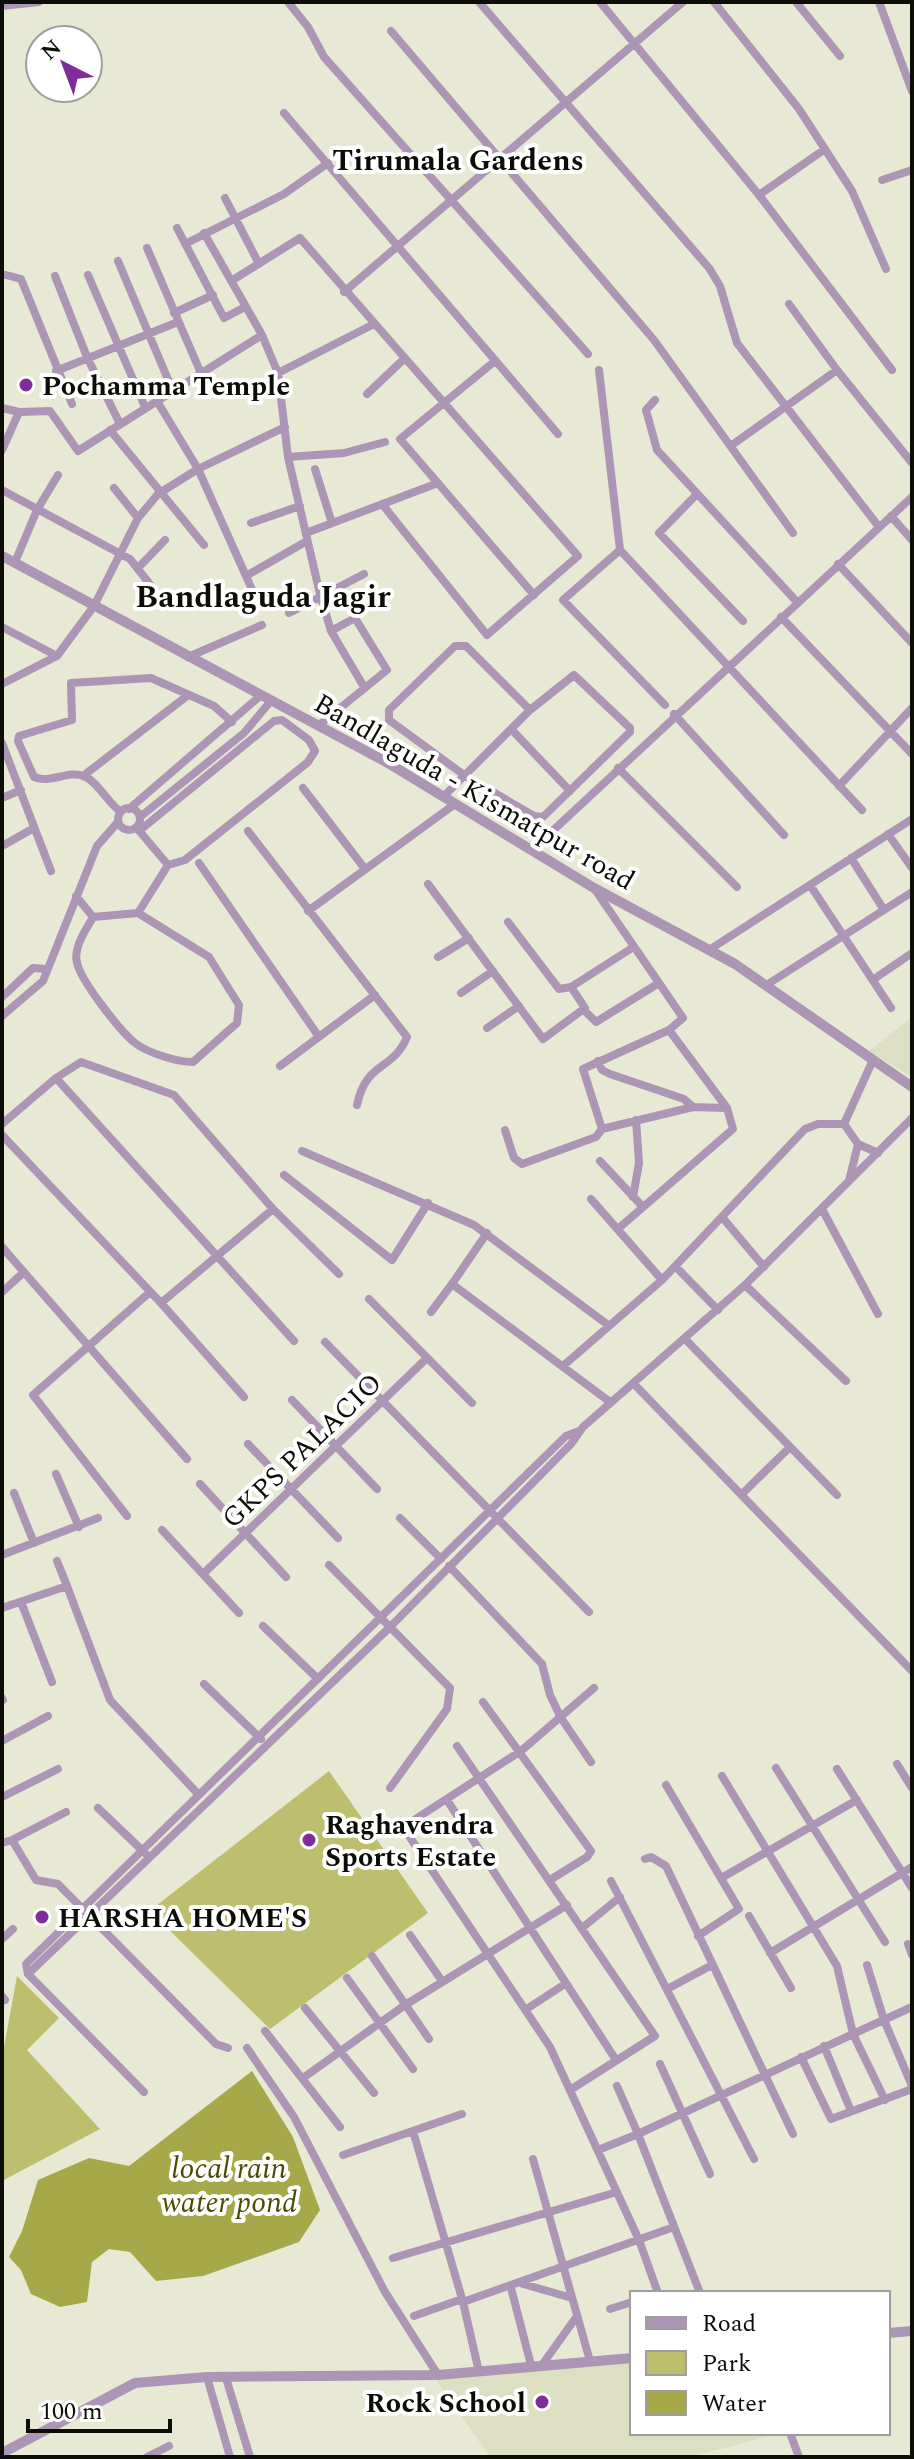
<svg xmlns="http://www.w3.org/2000/svg" width="914" height="2459" viewBox="0 0 914 2459" font-family="Spectral,serif">
<rect width="100%" height="100%" fill="#e8e9d4"/>
<!-- built -->
<path fill="#dddfc2" d="M912,1017v60l-43,-26z
M632,2354v79h149l-90,24h-201l-60,-85z"/>
<!-- green -->
<path fill="#bdbf6e" d="M329,1771l99,142 -158,116 -112,-110 -6,-10z
M17,1976l42,42 -32,32 73,79 -98,52v-123z"/>
<!-- water -->
<path fill="#a6a84a" d="M252,2071l41,66 27,73 -21,32 -96,34 -47,5 -26,-29 -21,-3 -17,13 -5,40 -27,5 -29,-13 -10,-24 -12,-13 13,-26 16,-51 51,-22 40,8z"/>
<g fill="none" stroke-linecap="round" stroke-linejoin="round">
<!-- minor -->
<path stroke="#ac95b5" stroke-width="8" d="M288,2l20,25 16,30 264,297
M479,2l230,266 11,18 17,57 142,184
M600,2l159,193 133,175
M714,2l85,107 53,82 34,78
M796,2l44,54
M879,2l33,89
M2,6l37,-4
M391,31l263,309 139,193
M284,113l274,321
M882,180l30,-10
M759,195l66,-46
M225,198l34,66
M177,228l47,90 21,-11
M204,233l58,102 16,38 10,84 32,137 11,37 33,56
M185,244l99,-50 44,-31
M147,248l53,123
M118,261l54,128
M2,274l19,5 51,125
M88,275l57,132
M55,276l32,81 32,65
M231,281l69,-43 278,318 -91,79 -105,-131
M344,292l339,-290
M789,304l48,66
M174,313l39,-18
M495,361l-95,78 134,156
M599,370l21,180 242,260
M56,371l122,-49
M278,373l96,-49
M367,394l37,-35
M655,400l-9,10 11,40 140,152
M157,401l41,68 48,107
M2,408l17,4 31,-1 28,40 184,-116
M110,430l94,115
M732,445l105,-75 75,93
M2,450l17,-38
M288,457l56,-4 41,-11
M315,469l17,54
M114,488l24,30
M2,490l128,69 37,47
M696,495l-37,38 84,88
M891,516l21,24
M251,523l49,-17
M306,533l132,-50
M620,550l-57,50 102,105
M15,562l22,-52 21,-35
M838,564l74,79
M138,568l27,-28
M254,594l-8,-18 61,-35
M289,613l75,-39
M781,617l131,137
M2,627l55,29
M188,657l74,-32
M2,684l55,-28 37,-50 44,-88 20,-24 40,-25 87,-42
M674,714l110,121
M318,726l69,-56 -32,-52 -24,13
M511,729l59,62
M2,743l49,128
M618,768l119,119
M83,776l104,-80
M839,786l73,-78
M303,788l62,81
M443,797l87,-87 -64,-64h-11l-66,64v10l75,55 70,41 9,1 87,-85v-4l-56,-53 -44,35
M2,798l19,-8
M118 819a11 11 0 1 1 22 0a11 11 0 1 1-22 0Z
M129,809l131,-113
M121,812c-13,-9 -23,-30 -37,-36 -16,-6 -34,8 -50,1l-16,-36 1,-5 53,-16 -1,-37 80,-5 63,28 18,16
M140,817l104,-84 26,-31
M136,827l32,38 17,-5 123,-98 7,-11 -6,-11 -27,-20 -8,1 -135,110
M248,831l159,206c-14,34 -41,24 -50,68
M888,834l24,34
M2,846l32,-18
M532,850l380,-353
M851,858l33,52
M199,863l120,174
M428,884l115,155 42,-31 -14,-21 61,-39
M810,885l81,123
M596,891l87,127 -14,12 -86,39 19,60
M76,896l17,21c-7,13 -20,30 -16,46 4,18 43,68 58,80 13,10 42,19 58,19l44,-39 2,-18 -30,-48 -71,-44 30,-48
M308,911l147,-107
M93,917l45,-4
M508,922l51,67 12,-2
M709,950l203,-131
M438,957l31,-19
M874,979l38,-26
M768,984l144,-92
M461,993l32,-22
M2,997l31,-29 13,1
M584,1010l12,12 63,-39
M2,1016l41,-35 54,-135 21,-24
M487,1028l32,-22
M598,1061l4,9 8,4 74,25 9,8
M280,1066l95,-71
M56,1078l25,-16 93,33 99,114 66,65
M2,1124l54,-46 238,263
M844,1124l14,20
M505,1130l9,28 8,6 74,-27 6,-8 91,-22 34,1
M2,1135l159,168 83,94
M302,1151l172,74 134,100
M600,1161l43,46
M284,1175l108,85 36,-57
M849,1181l9,-37 20,9
M633,1197l6,-34 -3,-43
M591,1199l71,81
M822,1209l56,105
M722,1217l42,50
M619,1228l114,-99 -6,-21 -58,-78
M487,1233l-35,51 158,118
M2,1247l185,212
M675,1266l43,44
M745,1285l101,96
M2,1292l22,-20
M369,1299l103,104
M161,1303l112,-94
M431,1312l21,-28
M686,1340l151,155
M325,1342l264,270
M563,1366l99,-86 143,-151 13,-5h26l28,-62
M634,1384l278,287
M292,1400l85,89
M248,1444l90,94
M56,1474l23,53
M200,1484l86,93
M14,1493l20,50
M742,1494l48,-47
M127,1516l-94,-121 117,-103
M400,1518l41,41
M162,1530l77,83
M2,1555l96,-37
M57,1561l10,25
M329,1565l121,123 -3,21 -57,79
M449,1566l93,98 8,31 11,23 30,44
M204,1573l223,-215
M21,1602l31,80
M2,1608l65,-22 43,114 89,95
M263,1626l55,53
M204,1684l57,55
M594,1688l-73,63 -118,76 147,220 89,193 19,53
M2,1698l1,2
M483,1702l108,149 -4,6 -37,23
M2,1741l46,-25
M457,1746l198,290 -85,54
M897,1764l15,24
M776,1768l109,174
M837,1769l75,119
M722,1776l115,190 16,68 59,-27
M666,1785l73,124 -41,27
M2,1797l56,-28
M447,1800l169,260
M98,1808l48,46
M12,1840l54,-28
M2,1843l10,-3 24,40 22,4 158,160 12,4
M645,1859l6,-2 15,9 127,268
M723,1877l134,-77
M611,1881l143,278
M749,1916l42,72
M582,1928l38,-31
M410,1935l32,46
M2,1939l11,-10
M908,1944l4,11
M770,1953l142,-86
M372,1956l57,83
M867,1965l17,55 28,66
M28,1974l362,-347 181,-183 12,-17 162,-142 167,-167
M347,1978l66,91
M669,1988l43,-23
M2,1996l3,4
M305,2008l69,85
M525,2010l40,-26
M265,2031l75,96
M824,2046l27,65
M247,2048l47,69 91,175 53,83
M801,2057l30,62 81,-30
M660,2064l50,110
M303,2078l102,-73 162,-100
M144,2092l-116,-118 -2,-10 540,-528 13,-5
M413,2131l50,171 16,70
M598,2150l40,-16 -21,-48
M343,2155l119,-41
M533,2159l57,202
M393,2258l224,-66
M523,2284l49,14
M511,2288l20,77
M700,2293l-62,-159 215,-100 32,66
M463,2302l211,-75
M610,2309l22,-7
M414,2316l48,-17
M542,2365l35,-49
M207,2377l23,80
M226,2378l24,79
M790,2433l9,24
M147,2457l22,-11"/>
<!-- tertiary -->
<path stroke="#ac95b5" stroke-width="10" d="M2,556l386,207 206,125 141,76 177,123
M888,2333l24,-2
M2,2453l133,-70 72,-6 231,-2 194,-17"/>
</g>
<!-- markers -->
<g fill="#812c9b" stroke="#fff" stroke-width="3">
<circle cx="26" cy="385" r="8"/>
<circle cx="309" cy="1840" r="8"/>
<circle cx="42" cy="1917" r="8"/>
<circle cx="542" cy="2402" r="8"/>
</g>
<g text-anchor="middle" stroke-width="8" stroke-linejoin="round" paint-order="stroke">
<!-- poi labels -->
<g font-size="28" font-weight="bold" fill="#0d0d07" stroke="#fff" text-anchor="start">
<text x="42" y="395">Pochamma Temple</text>
<text x="325" y="1834">Raghavendra<tspan x="325" dy="32">Sports Estate</tspan></text>
<text x="58" y="1927">HARSHA HOME'S</text>
<text x="526" y="2412" text-anchor="end">Rock School</text>
</g>
<!-- street labels -->
<g font-size="28" fill="#0d0d07" stroke="#fff">
<text transform="translate(475 791) rotate(30)" y="10">Bandlaguda - Kismatpur road</text>
<text transform="translate(301 1450) rotate(-44)" y="10">GKPS PALACIO</text>
</g>
<!-- neighbourhood labels -->
<g font-size="30" font-weight="bold" fill="#0d0d07" stroke="#fff">
<text x="458" y="170">Tirumala Gardens</text>
</g>
<!-- water labels -->
<g font-size="30" font-style="italic" fill="#4c4c00" stroke="#fff">
<text x="229" y="2178">local rain<tspan x="229" dy="34">water pond</tspan></text>
</g>
<!-- quarter labels -->
<g font-size="32" font-weight="bold" fill="#0d0d07" stroke="#fff">
<text x="263" y="607">Bandlaguda Jagir</text>
</g>
</g>
<!-- border -->
<rect width="914" height="2459" fill="none" stroke="#0d0d07" stroke-width="8"/>
<!-- legend -->
<rect x="630" y="2291" width="260" height="144" fill="#ffffff" stroke="#9e9e9c" stroke-width="2"/>
<rect x="646" y="2317" width="40" height="12" fill="#ac95b5" stroke="#9e9e9c" stroke-width="2"/>
<text x="702" y="2331" font-size="24" fill="#0d0d07">Road</text>
<rect x="646" y="2351" width="40" height="24" fill="#bdbf6e" stroke="#9e9e9c" stroke-width="2"/>
<text x="702" y="2371" font-size="24" fill="#0d0d07">Park</text>
<rect x="646" y="2391" width="40" height="24" fill="#a6a84a" stroke="#9e9e9c" stroke-width="2"/>
<text x="702" y="2411" font-size="24" fill="#0d0d07">Water</text>
<!-- north arrow -->
<g transform="translate(64 64) rotate(318)"><circle r="38" fill="#ffffff" stroke="#9e9e9c" stroke-width="2"/>
<path d="M0-6L14 30L0 20L-14 30Z" fill="#812c9b"/>
<text y="-12" font-size="22" font-weight="bold" text-anchor="middle" fill="#0d0d07">N</text>
</g>
<!-- scale -->
<path d="M28 2419v12h142v-12" fill="none" stroke="#0d0d07" stroke-width="4"/>
<text x="40" y="2419" font-size="24" fill="#0d0d07" stroke="#ffffff" stroke-width="6" paint-order="stroke">100 m</text>
</svg>
